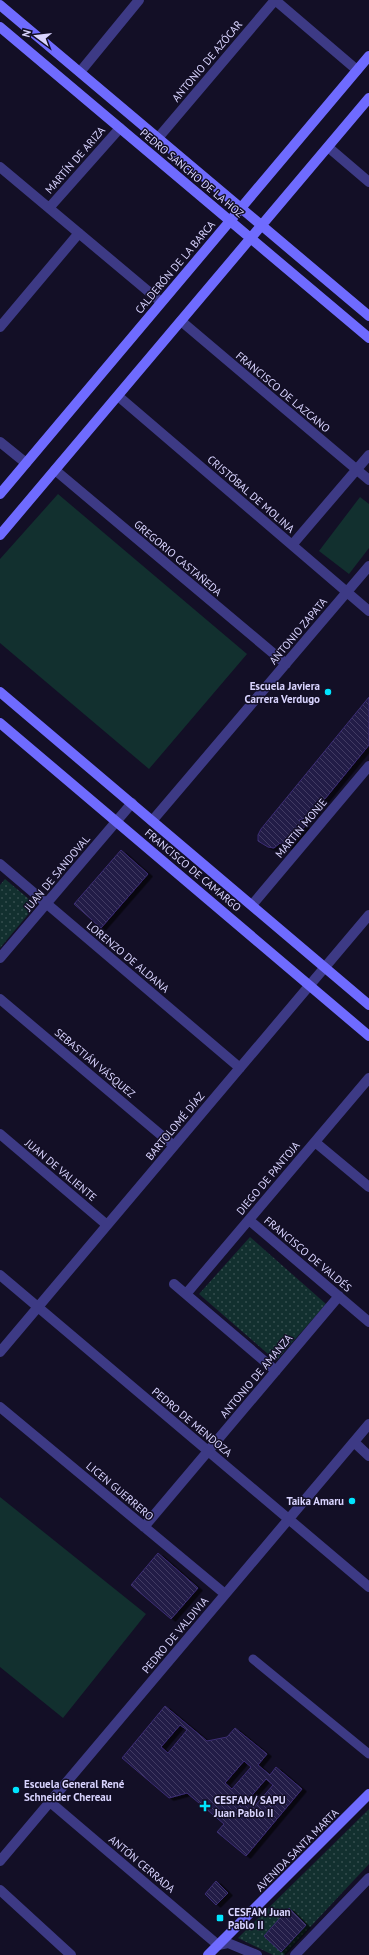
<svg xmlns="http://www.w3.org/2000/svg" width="369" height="1955" viewBox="0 0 369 1955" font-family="'PT Sans',sans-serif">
<defs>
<pattern id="green-dots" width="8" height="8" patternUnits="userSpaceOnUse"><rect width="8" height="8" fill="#12302f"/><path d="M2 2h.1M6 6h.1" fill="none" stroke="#344d4e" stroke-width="1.8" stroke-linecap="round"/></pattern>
<pattern id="building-back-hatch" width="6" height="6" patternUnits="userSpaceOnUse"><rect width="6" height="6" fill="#241b47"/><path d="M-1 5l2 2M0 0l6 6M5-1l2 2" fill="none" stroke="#433b63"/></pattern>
<filter id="shadow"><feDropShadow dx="4.5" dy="2.5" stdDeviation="0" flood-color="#0009"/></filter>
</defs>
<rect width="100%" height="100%" fill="#130f26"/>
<!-- green -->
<path fill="url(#green-dots)" d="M5,879l31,26 -36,43v-63z
M250,1237l76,67 -50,57 -77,-67z
M369,1809v55l-85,91h-11l-35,-17z"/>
<!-- pitch -->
<path fill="#12302f" d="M58,494l189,160 -98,115 -149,-126v-84z
M360,497l9,7v44l-20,26 -30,-23z
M0,1497l146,117 -83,104 -63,-51z"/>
<!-- building -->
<path fill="url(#building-back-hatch)" stroke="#3b2d73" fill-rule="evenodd" filter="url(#shadow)" d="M369,697v48l-58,71 -12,4 6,6 -17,21 -8,-4 -6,5 -6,-1 -10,-6v-6l3,-6z
M121,850l27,24 -47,54 -27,-24z
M158,1553l40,35 -27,31 -40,-34z
M165,1706l42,35 20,-4 8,-9 32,26 -9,11 12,10 6,-8 26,22 -56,67 -29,-24 7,-8 -37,-31 -18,5 -47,-40zM180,1725l7,5 -19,23 -7,-6zM244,1761l7,6 -19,22 -7,-6zM266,1779l7,6 -19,22 -7,-6z
M216,1881l12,12 -12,12 -11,-11z
M289,1908l17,17 -25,27 -17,-16z"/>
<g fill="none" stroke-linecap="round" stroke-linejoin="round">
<!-- lane -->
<path stroke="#3d3a85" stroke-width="9" d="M253,1659l116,95"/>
<!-- street -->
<path stroke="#3d3a85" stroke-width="10" d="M275,0l82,70
M80,72l59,-72
M158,138l117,-138
M328,147l41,35
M0,167l161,135
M49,208l71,-80
M181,321l188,159
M0,327l79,-94
M118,396l251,215
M0,442l26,21
M55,470l231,194
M292,545l77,-90
M152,821l217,-255
M0,864l240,204
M252,905l117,-139
M0,958l132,-155
M0,999l174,147
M0,1134l107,91
M315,1142l54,45
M249,1220l120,102
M0,1275l369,312
M174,1284l102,87
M186,1294l183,-216
M0,1352l369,-437
M0,1407l225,187
M354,1442l15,14
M144,1527l195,-231
M50,1802l168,143 10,-2 29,12
M0,1861l369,-437
M0,1890l71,65
M295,1955l74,-77"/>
<!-- secondary -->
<path stroke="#6f6bff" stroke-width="10" d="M0,5l369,311
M0,27l369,311
M0,494l369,-438
M0,535l369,-437
M0,692l369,313
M0,723l369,313
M208,1955l161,-161"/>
</g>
<!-- markers -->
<g fill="#00e5ff" stroke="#130f26" stroke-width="1.5">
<circle cx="328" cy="692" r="4"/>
<circle cx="352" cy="1501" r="4"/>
<circle cx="16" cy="1790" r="4"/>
<path d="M203 1800h4v4h4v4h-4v4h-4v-4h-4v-4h4z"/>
<rect x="216" y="1914" width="8" height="8" rx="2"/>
</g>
<g text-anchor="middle" stroke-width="3" stroke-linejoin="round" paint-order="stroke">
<!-- street labels -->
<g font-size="11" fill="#d9d4ff" stroke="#130f26">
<text transform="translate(207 61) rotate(-50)" y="4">ANTONIO DE AZÓCAR</text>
<text transform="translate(75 160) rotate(-49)" y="4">MARTÍN DE ARIZA</text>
<text transform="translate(192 173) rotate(40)" y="4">PEDRO SANCHO DE LA HOZ</text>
<text transform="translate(175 267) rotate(-50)" y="4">CALDERÓN DE LA BARCA</text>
<text transform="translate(283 392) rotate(40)" y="4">FRANCISCO DE LAZCANO</text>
<text transform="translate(251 494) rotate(41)" y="4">CRISTÓBAL DE MOLINA</text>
<text transform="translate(178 558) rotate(40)" y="4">GREGORIO CASTAÑEDA</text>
<text transform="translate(298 631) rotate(-50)" y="4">ANTONIO ZAPATA</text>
<text transform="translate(301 828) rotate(-50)" y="4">MARTIN MONJE</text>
<text transform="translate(193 870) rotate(40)" y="4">FRANCISCO DE CAMARGO</text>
<text transform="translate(57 873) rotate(-50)" y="4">JUAN DE SANDOVAL</text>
<text transform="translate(128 957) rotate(40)" y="4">LORENZO DE ALDANA</text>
<text transform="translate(95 1063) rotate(40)" y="4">SEBASTIÁN VÁSQUEZ</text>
<text transform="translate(175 1126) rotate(-50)" y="4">BARTOLOMÉ DÍAZ</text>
<text transform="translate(61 1170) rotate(40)" y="4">JUAN DE VALIENTE</text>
<text transform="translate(268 1178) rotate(-50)" y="4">DIEGO DE PANTOJA</text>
<text transform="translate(308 1254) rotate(40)" y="4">FRANCISCO DE VALDÉS</text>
<text transform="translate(256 1376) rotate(-50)" y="4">ANTONIO DE AMANZA</text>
<text transform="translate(192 1422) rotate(40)" y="4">PEDRO DE MENDOZA</text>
<text transform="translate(120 1491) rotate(40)" y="4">LICEN GUERRERO</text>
<text transform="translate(175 1635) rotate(-50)" y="4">PEDRO DE VALDIVIA</text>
<text transform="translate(297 1850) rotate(-45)" y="4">AVENIDA SANTA MARTA</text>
<text transform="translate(142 1864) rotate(40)" y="4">ANTÓN CERRADA</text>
</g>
<!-- poi labels -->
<g font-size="11" font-weight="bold" fill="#d9d4ff" stroke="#130f26" text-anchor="start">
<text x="320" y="690" text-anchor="end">Escuela Javiera<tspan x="320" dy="13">Carrera Verdugo</tspan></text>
<text x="344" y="1505" text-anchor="end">Taika Amaru</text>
<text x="24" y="1788">Escuela General René<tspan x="24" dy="13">Schneider Chereau</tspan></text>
<text x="214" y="1804">CESFAM/ SAPU<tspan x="214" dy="13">Juan Pablo II</tspan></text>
<text x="228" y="1916">CESFAM Juan<tspan x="228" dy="13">Pablo II</tspan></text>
</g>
</g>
<!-- north arrow -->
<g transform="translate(36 36) rotate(285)" stroke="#130f26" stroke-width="3" paint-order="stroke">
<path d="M0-3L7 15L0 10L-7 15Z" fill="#d9d4ff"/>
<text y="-6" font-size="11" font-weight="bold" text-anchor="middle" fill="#d9d4ff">N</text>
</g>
</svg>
